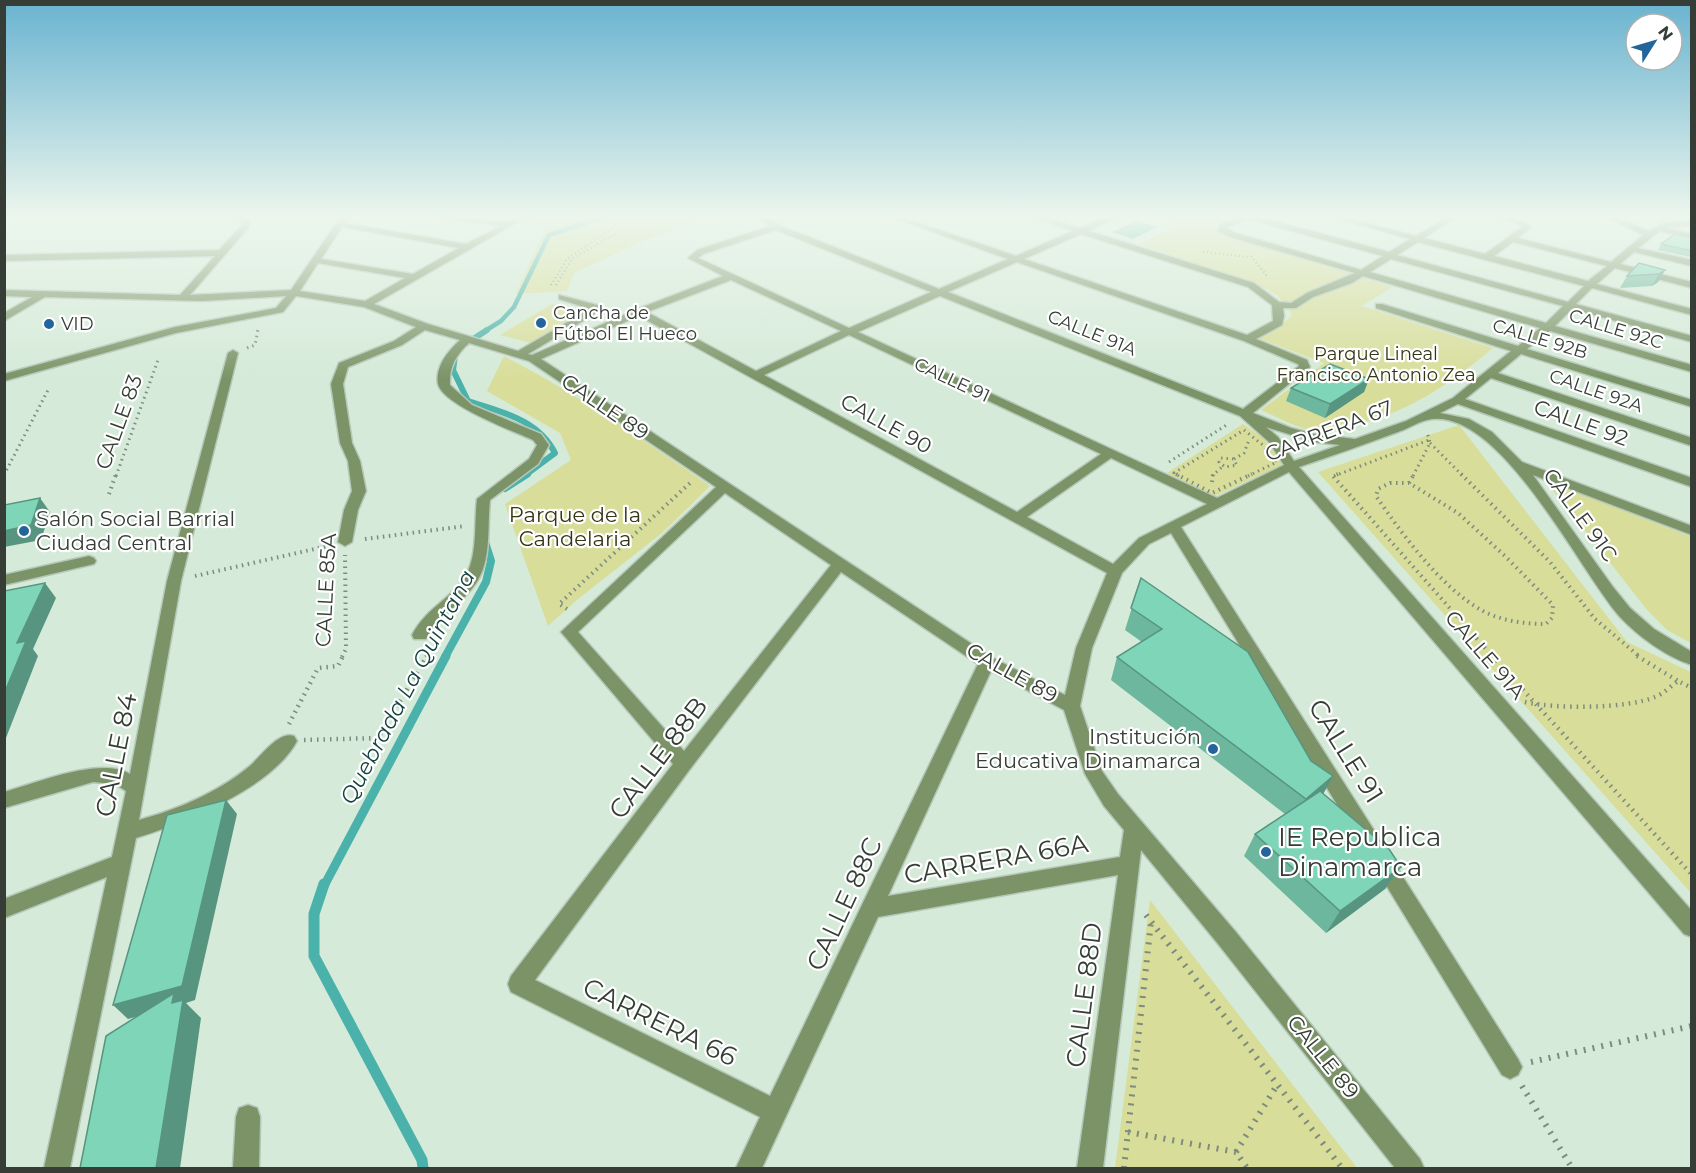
<svg xmlns="http://www.w3.org/2000/svg" width="1696" height="1173" viewBox="0 0 1696 1173" font-family="Montserrat,sans-serif">
<rect width="100%" height="100%" fill="#d5ead8"/>
<!-- green -->
<path fill="#d8dd99" d="M484,216h232l-67,22 -75,35 -7,18 -51,3 29,-65c-13,-9 -43,-10 -61,-13z
M1151,216h85l-18,8 -2,3 13,9 163,51 -30,19 131,42c-43,36 -88,67 -144,78 -10,2 -21,5 -32,5 -18,-1 -39,-14 -56,-21l63,-47 -66,-25 29,-18 5,-5 -14,-19 -11,-7 -128,-45 40,-19z
M552,304l30,7 -51,32 -31,-8z
M504,356c73,38 139,84 206,130l-48,47 -84,66 -30,27 -43,-122 66,-44 -11,-27 -73,-42z
M1243,424l19,13 21,27 -70,33 -46,-24z
M1459,425l168,217 64,30v221l-373,-421z
M1545,480l146,57v106l-24,-13 -19,-19z
M1150,900l207,268h-242z"/>
<!-- water -->
<path fill="#4bb2ab" d="M1136,221l21,6 -24,12 -21,-7z"/>
<g fill="none" stroke-linecap="round" stroke-linejoin="round">
<!-- stream-far4 -->
<path stroke="#4bb2ab" stroke-width="4.5" d="M485,331l16,-10 13,-14 35,-72 57,-19"/>
<!-- stream-far3 -->
<path stroke="#4bb2ab" stroke-width="6" d="M467,343l20,-13
M455,356l-2,14 15,31c33,11 70,18 87,52l-31,23"/>
<!-- stream-far2 -->
<path stroke="#4bb2ab" stroke-width="8" d="M505,488l22,-14
M445,657l41,-75 5,-21 -7,-22"/>
<!-- stream-far1 -->
<path stroke="#4bb2ab" stroke-width="9" d="M324,886l122,-230"/>
<!-- stream -->
<path stroke="#4bb2ab" stroke-width="11" d="M324,884l-10,30v42l108,204 1,8"/>
<defs>
<path id="minor" d="M234,216h9l6,3v8l-59,68 101,-5 50,-74h8l-4,7 121,21 35,-18 -59,-8 -4,-2c23,0 45,5 67,5 8,0 13,-5 23,-5l-154,88 54,20 90,27 72,-42 -31,-10v-4l42,11v4l-73,44 4,1 103,-45 88,-34 -35,-18 9,-8 73,-24 -13,-10h9l13,9 160,64 69,-30 -120,-43h11l117,40 57,-25 -43,-15h12l38,12 28,-12h11l-30,15 165,52 25,19 12,1 16,-10 48,-20 -125,-36 -12,-6 2,-7 19,-8h17l133,36 21,-13 -82,-23h13l75,20 33,-20h9l-34,22 61,16 37,-27 -6,-4 -24,-7c15,0 28,0 39,11l-13,11 93,24 32,-27 -39,-19h10l35,15 14,-8 29,-3v5l-25,3 25,6v5l-32,-8 -22,17 54,12v6l-58,-14 -14,12 72,18v6l-77,-20 -18,16 95,25v6l-100,-27 -16,16 116,32v6l-120,-33 -17,17 137,39v7l-142,-41 -23,18 165,51v7l-171,-53 -23,19 194,65v8l-201,-68 -26,21 227,79v9l-234,-83 -18,9 29,6 23,13 30,30 170,64v9l-159,-60 80,112 17,21 24,21 38,23v13c-26,-8 -54,-29 -72,-48 -40,-45 -122,-214 -193,-197 -9,2 -20,9 -29,12 -33,12 -66,24 -99,35l393,444v26l-8,-3 -395,-462 -108,55 196,308 3,6 -3,6 -7,2 -7,-2 -192,-314 -22,11 -27,29 -30,75 -12,58 22,65 16,23 117,137 185,228 4,9h-29l-176,-223 -78,-95 -38,318h-26l41,-293 -240,42 -116,251h-26l24,-51 -249,-125 -3,-8 3,-8 162,-212 -112,-132 155,-145 -187,-126 -60,-18c-13,12 -20,24 -19,42l22,20 69,29 8,11 -11,19 -48,36c-3,27 2,60 -14,83 -15,22 -36,32 -50,56h-12l-2,-4c14,-27 39,-36 53,-58 13,-21 9,-54 12,-78l52,-40 8,-14 -4,-5c-20,-9 -90,-35 -95,-56 -3,-17 10,-33 22,-44l-35,-10 -23,15 -54,22 -5,17 9,59 8,18 6,30 -8,19 -6,32 -7,4 -7,-4 6,-32 8,-19 -4,-30 -8,-18 -9,-59 8,-21 55,-22 22,-14 -52,-20 -68,-11 -13,16 -107,21 -172,48v-7l171,-47 101,-19 10,-12 -84,5 -157,-4 -41,24v-8l28,-16 -28,-1v-6l176,5 35,-39 -211,5v-6l215,-5 22,-24 1,-4zM1247,219l136,37 -22,14 -125,-37 -10,-5zM342,227l117,21 -46,26 -92,-15zM776,230l155,62 -82,36 -151,-70 5,-4zM1081,234l167,53 24,18 1,16 -26,14 -223,-76zM1418,242l166,44 -16,16 -171,-47zM1513,242l94,24 -19,15 -94,-25zM1391,259l172,47 -17,17 -176,-51zM1017,262l227,79 54,23 1,2 -56,43 -295,-117zM318,263l87,15 -40,23 -65,-10zM1363,276l177,52 -22,18 -136,-42h-6v4l135,43 -58,47 -47,23 -51,18 -41,-5 -23,-6 -38,-15 57,-46 -3,-7 -51,-21 26,-14 2,-9 -1,-8h13l17,-11 39,-14zM731,280l110,51 -85,40 -109,-59zM940,296l300,120 29,26 15,23 -67,33 -359,-166zM639,316l468,257 -31,75 -11,47 -72,-37 -452,-299zM849,335l252,119 -84,58 -253,-137zM1266,427l48,15 26,3 -46,16 -16,-24zM1111,458l96,46 -68,34 -26,26 -86,-47zM725,493l106,72 -147,186 -106,-119zM841,572l137,92 -208,432 -235,-116 155,-211zM991,671l73,39 21,64 19,32 20,24 -4,27 -232,39z
M233,350l5,3 -57,228 -42,239c40,-11 80,-28 112,-55 11,-10 28,-34 43,-29l3,5c-25,47 -113,82 -161,97l-66,330h-26l63,-291 -103,41v-19l108,-42 14,-66 -11,-7 -22,-2 -89,26v-16c32,-9 97,-36 126,-18l37,-193 61,-228z
M89,556l5,2 2,3 -2,3 -90,21v-10z
M1382,852l7,3 129,204 4,8 -4,8 -8,4 -8,-4 -127,-208 -3,-6 3,-6z
M248,1105l9,3 3,9 -1,51h-26l3,-51 3,-9z"/>
</defs>
<!-- minor casing -->
<use href="#minor" stroke="#b5c7b8" stroke-width="3"/>
<!-- path-far4 -->
<path stroke="#7e8c80" stroke-width="2" stroke-dasharray="1 3" stroke-linecap="butt" d="M1193,216l14,10
M262,229l10,-13
M1203,252l46,5
M1251,256l16,20
M551,285l16,-26 63,-43
M556,285l16,-26 74,-43
M257,331l1,-3"/>
<!-- path-far3 -->
<path stroke="#7e8c80" stroke-width="3" stroke-dasharray="1.5 4" stroke-linecap="butt" d="M247,348l8,-3 3,-15
M1430,443l33,33
M1221,458l12,1 4,6 -12,2 -6,-5z
M1234,459l10,-6 5,-13
M1169,462l59,-38
M4,475l45,-87
M116,476l42,-116
M1179,476l-5,-3 70,-43 20,16 13,16 -29,14
M1212,476l11,-10
M1334,476l95,-36
M1413,476l17,-33 -3,-11"/>
<!-- path-far2 -->
<path stroke="#7e8c80" stroke-width="4" stroke-dasharray="1.5 4.5" stroke-linecap="butt" d="M1176,474l36,19 40,-19
M1338,474l-5,2 160,181
M1461,474l89,88 45,57 45,38
M1212,482l1,-8
M1390,483h19l49,30 47,43 48,49 -1,13 -6,6c-21,0 -44,-3 -63,-13 -41,-22 -81,-77 -107,-115l2,-7z
M1409,483l5,-9
M109,494l7,-20
M365,539l100,-13
M195,576l133,-30
M567,609l-8,-5 131,-121
M342,657l4,-8 -1,-94
M426,657l6,-9"/>
<!-- path-far1 -->
<path stroke="#7e8c80" stroke-width="4.5" stroke-dasharray="1.5 5" stroke-linecap="butt" d="M1492,656l200,219
M1637,656l41,25
M1525,702c31,7 101,7 130,-5 8,-3 16,-11 23,-16l14,7
M289,724l29,-56 20,-2 5,-10
M304,740l74,-2 49,-82"/>
<!-- path -->
<path stroke="#7e8c80" stroke-width="6" stroke-dasharray="2 7" stroke-linecap="butt" d="M1146,915l196,253
M1531,1062l161,-36
M1522,1086l50,82
M1128,1132l108,20 11,16
M1236,1152l41,-67
M1124,1168l27,-246"/>
<!-- minor -->
<use href="#minor" fill="#7b9366" fill-rule="evenodd"/>
</g>
<!-- wall -->
<path fill="#6cb79d" d="M1692,238v19h-1l-33,-7 3,-6z
M1665,270l-7,12 -6,4 -32,2 7,-12z
M1369,379l-5,13 -39,26 -39,-17 5,-13z
M1141,578l182,216 78,73 -16,22 -59,44 -82,-77 11,-22 30,-20 -174,-134 6,-23 25,-15 -17,-12z"/>
<!-- shaded-wall -->
<path fill="#589580" d="M1665,270l-7,12 -6,4 7,-12z
M1369,379l-5,13 -39,26 5,-14z
M40,498l10,14 -9,28 -37,7v-16z
M45,583l11,15 -23,51 5,7 -34,87v-49l13,-51z
M1333,776l-12,22 -26,23 11,-22z
M226,800l11,14 -42,186 -9,3 15,15 -21,150h-24l19,-162 -47,13 -15,-14z
M1401,867l-16,22 -59,44 14,-22z"/>
<!-- building -->
<path fill="#7ed5b7" stroke="#589580" stroke-width="1.5" d="M1675,234l17,4v13l-31,-7z
M1639,263l26,7 -6,4 -32,2z
M1330,364l39,15 -39,25 -39,-16z
M40,498l-9,27 -27,6v-26z
M1141,578l107,74 63,109 22,15 -27,23 -189,-142 45,-28 -31,-21z
M45,583l-28,60 9,-2 -22,53v-103z
M1320,791l69,58 12,18 -61,44 -85,-77z
M226,800l-44,186 -69,19 54,-190z
M174,993l-2,10 11,-3 -27,168h-76l26,-132z"/>
<!-- sky -->
<linearGradient id="sky" x2="0" y2="1"><stop stop-color="#69b3d0"/><stop offset="0.57" stop-color="#ecf6ed"/><stop offset="1" stop-color="#ecf6ed" stop-opacity="0"/></linearGradient>
<rect width="1696" height="380" fill="url(#sky)"/>
<!-- markers -->
<g fill="#23659a" stroke="#fff" stroke-width="2">
<circle cx="541" cy="323" r="6"/>
<circle cx="49" cy="324" r="6"/>
<circle cx="24" cy="531" r="6"/>
<circle cx="1213" cy="749" r="6"/>
<circle cx="1266" cy="852" r="6"/>
</g>
<g text-anchor="middle" stroke-width="4.5" stroke-linejoin="round" paint-order="stroke">
<!-- far-poi labels -->
<g font-size="18" fill="#353d36" stroke="#fff" text-anchor="start">
<text x="553" y="319">Cancha de<tspan x="553" dy="21">Fútbol El Hueco</tspan></text>
<text x="61" y="330">VID</text>
</g>
<!-- far-street labels -->
<g font-size="18" fill="#353d36" stroke="#fff">
<text transform="translate(1616 329) rotate(17)" y="6">CALLE 92C</text>
<text transform="translate(1092 333) rotate(22)" y="6">CALLE 91A</text>
<text transform="translate(1540 339) rotate(17)" y="6">CALLE 92B</text>
<text transform="translate(952 380) rotate(25)" y="6">CALLE 91</text>
<text transform="translate(1596 391) rotate(19)" y="6">CALLE 92A</text>
</g>
<!-- far-park labels -->
<g font-size="18" fill="#353616" stroke="#fff">
<text x="1376" y="360">Parque Lineal<tspan x="1376" dy="21">Francisco Antonio Zea</tspan></text>
</g>
<!-- street labels -->
<g font-size="21" fill="#353d36" stroke="#fff">
<text transform="translate(605 407) rotate(34)" y="7">CALLE 89</text>
<text transform="translate(119 422) rotate(-70)" y="7">CALLE 83</text>
<text transform="translate(1581 423) rotate(20)" y="7">CALLE 92</text>
<text transform="translate(886 424) rotate(29)" y="7">CALLE 90</text>
<text transform="translate(1329 431) rotate(-21)" y="7">CARRERA 67</text>
<text transform="translate(1580 515) rotate(54)" y="7">CALLE 91C</text>
<text transform="translate(326 590) rotate(-87)" y="7">CALLE 85A</text>
<text transform="translate(1485 655) rotate(49)" y="7">CALLE 91A</text>
<text transform="translate(1012 673) rotate(29)" y="7">CALLE 89</text>
<text transform="translate(1323 1057) rotate(51)" y="7">CALLE 89</text>
</g>
<!-- park labels -->
<g font-size="21" fill="#353616" stroke="#fff">
<text x="575" y="522">Parque de la<tspan x="575" dy="24">Candelaria</tspan></text>
</g>
<!-- poi labels -->
<g font-size="21" fill="#353d36" stroke="#fff" text-anchor="start">
<text x="36" y="526">Salón Social Barrial<tspan x="36" dy="24">Ciudad Central</tspan></text>
<text x="1201" y="744" text-anchor="end">Institución<tspan x="1201" dy="24">Educativa Dinamarca</tspan></text>
</g>
<!-- water labels -->
<g font-size="22" font-style="italic" fill="#144340" stroke="#fff">
<text transform="translate(407 687) rotate(-62)" y="8">Quebrada La Quintana</text>
</g>
<!-- near-street labels -->
<g font-size="26" fill="#353d36" stroke="#fff">
<text transform="translate(1346 751) rotate(58)" y="9">CALLE 91</text>
<text transform="translate(116 755) rotate(-79)" y="9">CALLE 84</text>
<text transform="translate(658 758) rotate(-53)" y="9">CALLE 88B</text>
<text transform="translate(996 859) rotate(-10)" y="9">CARRERA 66A</text>
<text transform="translate(844 904) rotate(-65)" y="9">CALLE 88C</text>
<text transform="translate(1084 995) rotate(-83)" y="9">CALLE 88D</text>
<text transform="translate(660 1022) rotate(26)" y="9">CARRERA 66</text>
</g>
<!-- near-poi labels -->
<g font-size="26" fill="#353d36" stroke="#fff" text-anchor="start">
<text x="1278" y="846">IE Republica<tspan x="1278" dy="30">Dinamarca</tspan></text>
</g>
</g>
<!-- border -->
<rect width="1696" height="1173" fill="none" stroke="#353d36" stroke-width="12"/>
<!-- north arrow -->
<g transform="translate(1654 42) rotate(53)"><circle r="28" fill="#ffffff" stroke="#aeb1af" stroke-width="1.5"/>
<path d="M0-4.5L10 22L0 15L-10 22Z" fill="#23659a"/>
<text y="-9" font-size="16" font-weight="bold" text-anchor="middle" fill="#353d36">N</text>
</g>
</svg>
